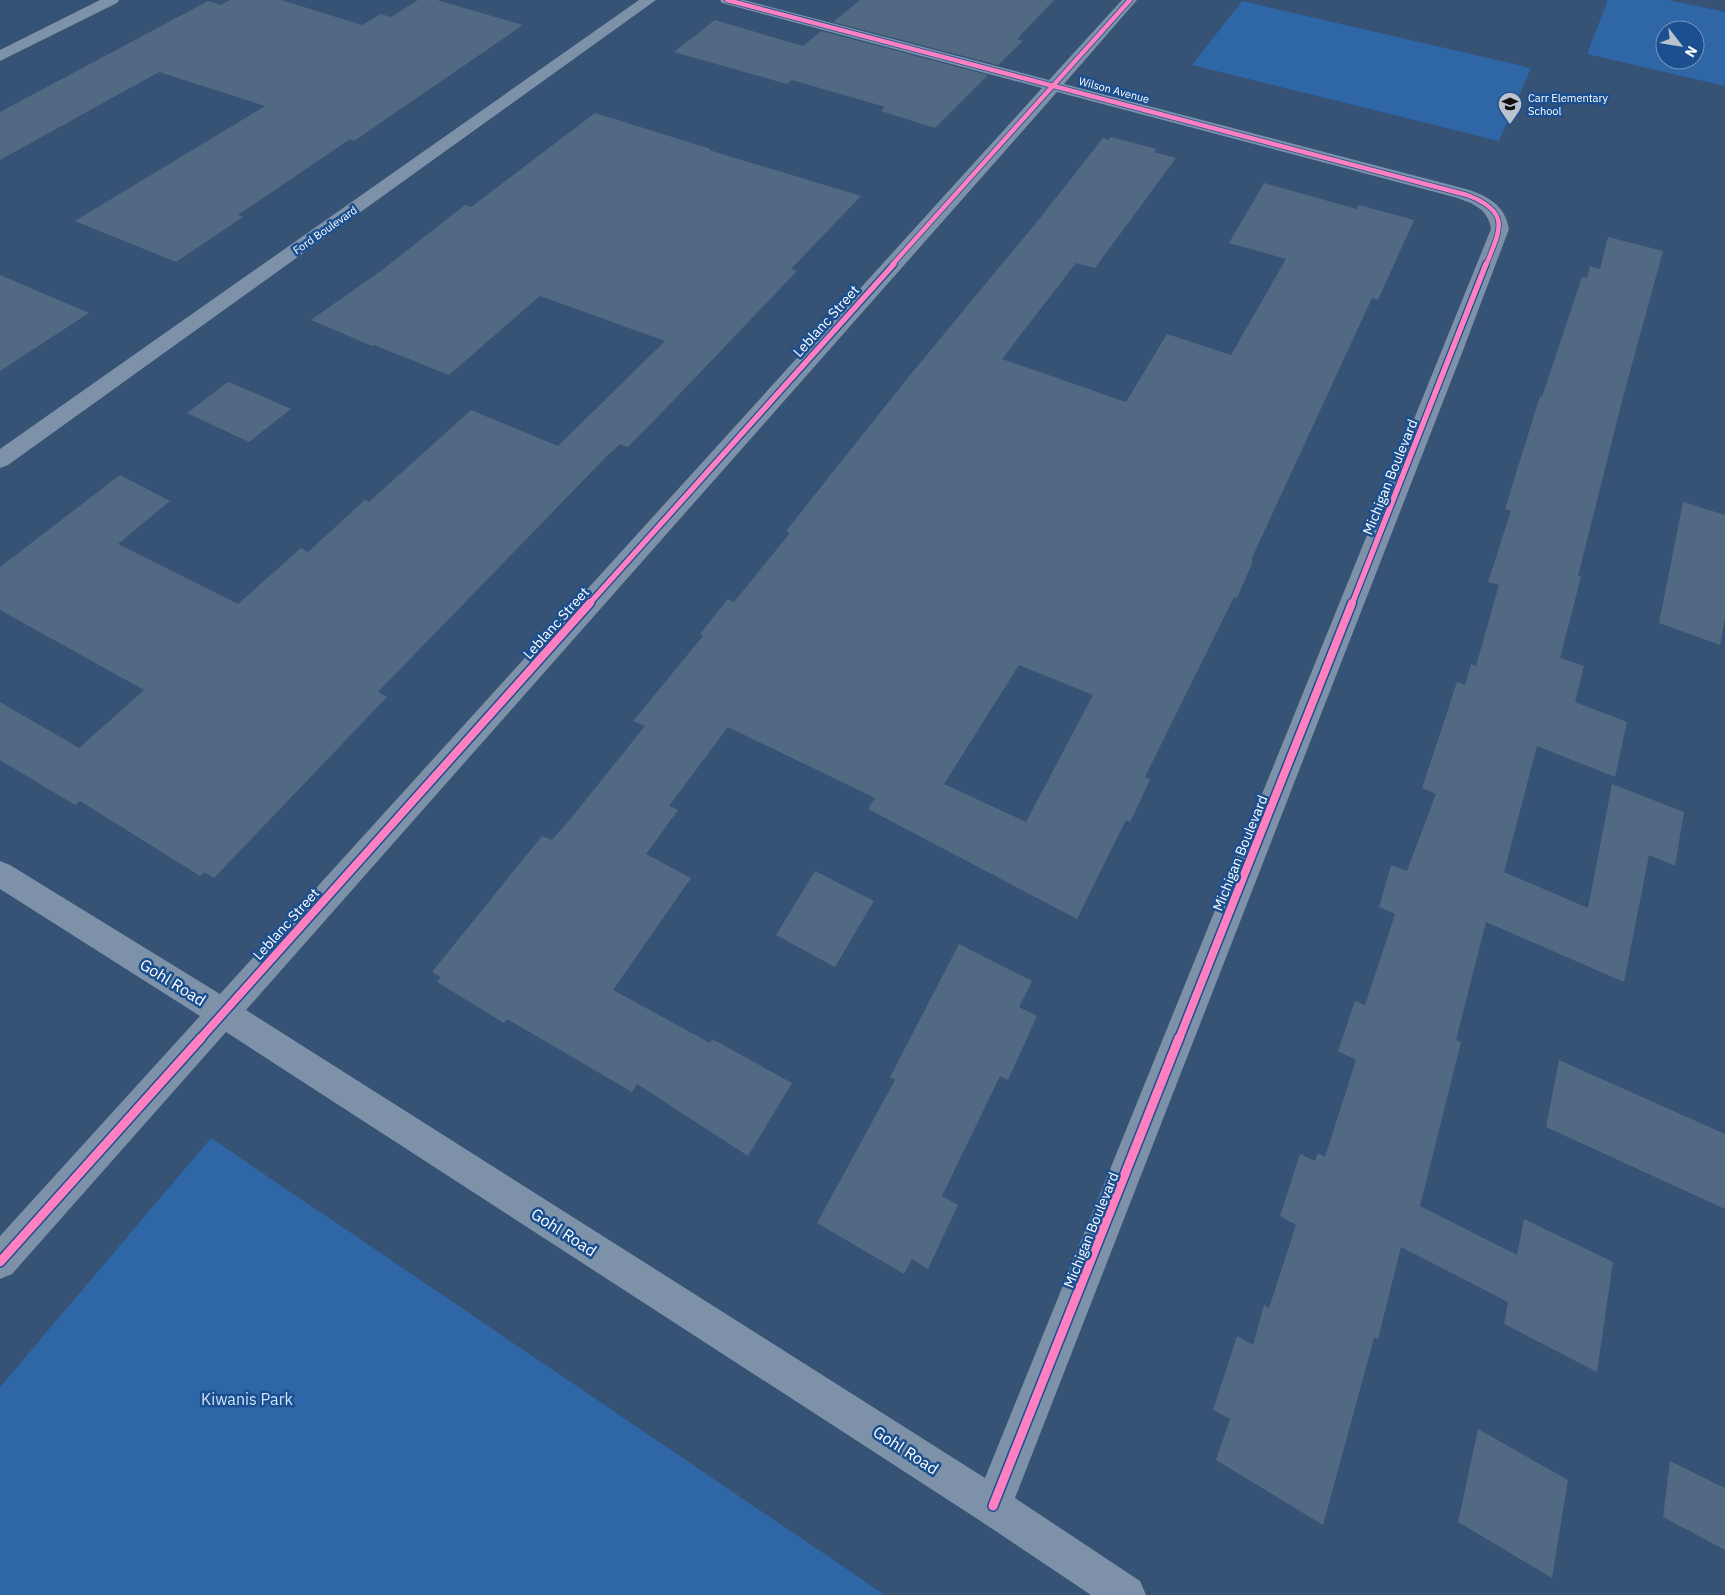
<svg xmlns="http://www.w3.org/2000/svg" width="1725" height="1595" viewBox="0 0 1725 1595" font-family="'IBM Plex Sans',sans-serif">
<rect width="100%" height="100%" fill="#365274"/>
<!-- green -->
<path fill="#2f66a5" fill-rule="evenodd" d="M1608,0h61l56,12v74l-138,-32zM1665,30h30v30h-30z
M1242,1l289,67 -32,73 -307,-76z
M211,1138l674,457h-885v-208z"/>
<!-- building -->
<path fill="#526984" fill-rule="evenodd" d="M230,0h51l81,25 19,-11 10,3 27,-17h19l86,25 -169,116 -4,-2 -112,76 5,2 -67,45 -101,-41 190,-115 -106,-34 -159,88v-48l208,-111 13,4z
M860,0h194l-37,39 6,2 -25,24 -165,-43z
M715,20l88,26 18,-15 167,44 -53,53 -54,-17 4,-4 -93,-27 -5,4 -113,-32z
M595,113l116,36 -2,1 152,46 -70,73 6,2 -126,132 -43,44 -8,-3 -14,13 -228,235 9,5 -173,181 -10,-6 -4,4 -120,-75 -5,4 -75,-45v-58l79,46 65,-58 -144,-80v-43l120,-92 50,26 -52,43 120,60 63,-56 7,4 57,-52 4,2 102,-92 87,36 107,-105 -125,-45 -91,79 -75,-30 -2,1 -61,-26 71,-50 83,-65 6,2z
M1111,137l46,12 -3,3 22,6 -81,110 -19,-5 -74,96 124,43 41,-68 64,21 55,-96 -57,-16 35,-60 93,26 2,-4 55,15 -36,80 -6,-2 -121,262 2,1 -16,37 -3,-1 -89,180 5,3 -20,42 -4,-2 -49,99 -209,-110 7,-11 -147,-71 -59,79 9,4 -32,44 45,24 -78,112 97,53 2,-4 80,44 -44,73 -111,-72 -5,8 -125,-73 -3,4 -67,-41 4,-5 -9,-5 110,-136 10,4 20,-23 73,-91 -12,-5 70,-85 -3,-2 28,-35 6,3 56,-69 -4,-2 120,-151 134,-162 63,-80 5,2zM1019,665l74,30 -67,127 -82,-38z
M1608,237l55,14 -41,150 -44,175 3,1 -21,81 24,8 -9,36 52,20 -12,55 -78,-31 -33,126 84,36 24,-124 72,28 -9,54 -26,-11 -25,127 -138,-60 -30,118 5,2 -41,164 97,49 7,-36 89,43 -16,110 -93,-48 4,-22 -107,-55 -23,92 -4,-1 -51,187 -107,-65 14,-41 -17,-9 24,-74 16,9 11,-40 5,3 27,-83 -16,-9 20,-62 15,7 3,-8 7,4 31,-97 -18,-9 17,-50 10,4 30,-91 -16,-7 12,-42 16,6 29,-77 -14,-6 35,-106 8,3 6,-21 5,2 23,-81 -11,-3 23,-71 -6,-2 35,-113 2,1 40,-120 5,1 3,-12 10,3z
M0,275l89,38 -89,58z
M228,382l8,3 55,24 -42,33 -62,-29z
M1683,502l42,13v103l-5,27 -61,-22z
M815,871l59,30 -39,66 -59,-32z
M959,944l73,37 -13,26 18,9 -29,64 -8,-4 -58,120 16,9 -30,64 -16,-10 -8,15 -87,-51 78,-143 -5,-3z
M1559,1060l166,74v75l-179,-82z
M1478,1429l90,51 -16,98 -94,-56z
M1670,1461l55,27v62l-62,-33z"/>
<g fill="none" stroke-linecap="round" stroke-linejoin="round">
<!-- minor -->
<path fill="#7d92a8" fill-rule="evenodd" d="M100,0h19l-2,3 -117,58v-11z
M639,0h17l-648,465 -8,3v-19z
M720,0h24l305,80 73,-80h15l-73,84 402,105c22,7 39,16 43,40l-47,124 -447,1145 125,83 6,14h-55l-112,-75 -753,-488 -214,242 -12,5v-43l200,-220 -200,-127v-28l10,4 210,129 822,-906 -320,-85zM1057,92l397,105c18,6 34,11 37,32l-506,1249 -739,-468z"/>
<defs>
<path id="cycleway-far3" d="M727,0l740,195c45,17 33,35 19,70
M892,265l238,-265"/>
<path id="cycleway-far2" d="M589,604l305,-340
M1352,604l134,-340"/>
<path id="cycleway-far1" d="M200,1039l390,-436
M1179,1039l173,-436"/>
<path id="cycleway" d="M0,1262l201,-224
M993,1506l186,-468"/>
</defs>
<!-- cycleway-far3 casing -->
<use href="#cycleway-far3" stroke="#1b4f8f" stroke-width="6"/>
<!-- cycleway-far2 casing -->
<use href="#cycleway-far2" stroke="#1b4f8f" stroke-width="8"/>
<!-- cycleway-far1 casing -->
<use href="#cycleway-far1" stroke="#1b4f8f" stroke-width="11"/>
<!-- cycleway casing -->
<use href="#cycleway" stroke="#1b4f8f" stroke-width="12"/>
<!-- cycleway-far3 -->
<use href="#cycleway-far3" stroke="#ff80c0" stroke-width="4.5"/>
<!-- cycleway-far2 -->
<use href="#cycleway-far2" stroke="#ff80c0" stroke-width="5.5"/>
<!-- cycleway-far1 -->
<use href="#cycleway-far1" stroke="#ff80c0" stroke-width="8"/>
<!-- cycleway -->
<use href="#cycleway" stroke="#ff80c0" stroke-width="9"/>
</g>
<!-- icons -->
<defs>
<symbol id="school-pin" viewBox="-11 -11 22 30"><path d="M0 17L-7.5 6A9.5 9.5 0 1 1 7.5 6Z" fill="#b9c2ce" stroke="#1b4f8f"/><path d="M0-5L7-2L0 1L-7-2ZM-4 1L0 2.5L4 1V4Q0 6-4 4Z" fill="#111"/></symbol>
</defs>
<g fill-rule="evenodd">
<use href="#school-pin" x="1496" y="90" width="28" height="38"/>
</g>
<g text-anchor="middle" stroke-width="5" stroke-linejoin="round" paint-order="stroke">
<!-- far-street labels -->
<g font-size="11" fill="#fff" stroke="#1b4f8f">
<text transform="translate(1114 90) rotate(15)" y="4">Wilson Avenue</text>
<text transform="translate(325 230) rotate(-35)" y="4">Ford Boulevard</text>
</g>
<!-- far-poi labels -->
<g font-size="11" fill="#fff" stroke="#1b4f8f" text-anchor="start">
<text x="1528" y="102">Carr Elementary<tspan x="1528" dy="13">School</tspan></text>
</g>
<!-- street labels -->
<g font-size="14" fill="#fff" stroke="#1b4f8f">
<text transform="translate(826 321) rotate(-48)" y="5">Leblanc Street</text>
<text transform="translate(1390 477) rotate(-68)" y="5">Michigan Boulevard</text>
<text transform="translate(556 623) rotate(-48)" y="5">Leblanc Street</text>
<text transform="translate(1240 853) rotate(-68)" y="5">Michigan Boulevard</text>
<text transform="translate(286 924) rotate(-48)" y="5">Leblanc Street</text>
<text transform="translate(1091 1230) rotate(-68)" y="5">Michigan Boulevard</text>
</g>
<!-- near-street labels -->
<g font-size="16" fill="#fff" stroke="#1b4f8f">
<text transform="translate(173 982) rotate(32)" y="6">Gohl Road</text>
<text transform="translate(564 1232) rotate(33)" y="6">Gohl Road</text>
<text transform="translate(906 1450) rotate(33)" y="6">Gohl Road</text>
</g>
<!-- near-park labels -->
<g font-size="16" fill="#cfe3fa" stroke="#1b4f8f">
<text x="247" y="1405">Kiwanis Park</text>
</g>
</g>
<!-- north arrow -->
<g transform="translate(1680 45) rotate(121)"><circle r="24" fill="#1b4f8f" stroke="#7695bc"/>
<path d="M0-4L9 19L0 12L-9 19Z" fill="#b9c2ce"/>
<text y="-8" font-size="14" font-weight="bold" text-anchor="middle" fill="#ffffff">N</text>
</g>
</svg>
